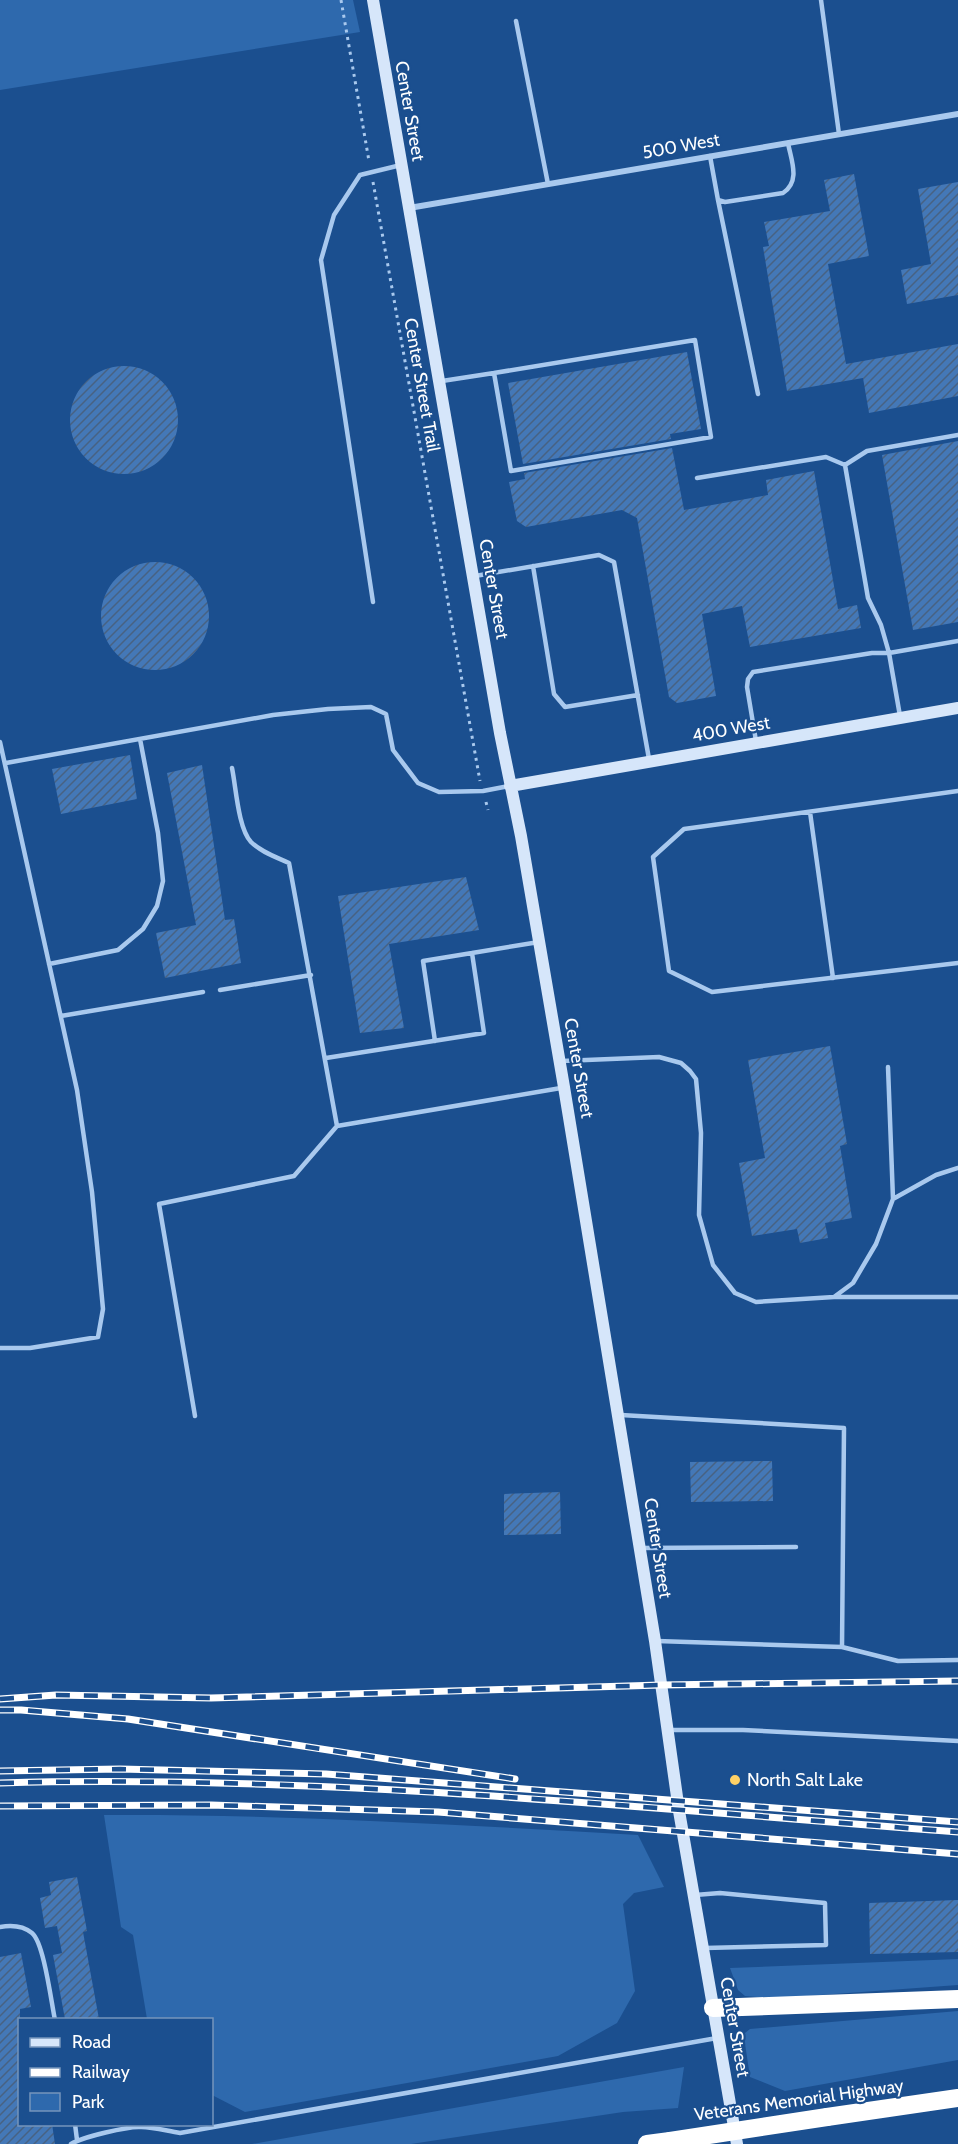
<svg xmlns="http://www.w3.org/2000/svg" width="958" height="2144" viewBox="0 0 958 2144" font-family="Cabin,sans-serif">
<defs>
<pattern id="building-hatch" width="6" height="6" patternUnits="userSpaceOnUse" patternTransform="scale(1.5)"><rect width="6" height="6" fill="#4478b7"/><path d="M-1 1l2-2M0 6l6-6M5 7l2-2" fill="none" stroke="#486282"/></pattern>
</defs>
<rect width="100%" height="100%" fill="#1b4f8f"/>
<!-- green -->
<path fill="#2e69ad" d="M0,0h353l7,32 -360,58z
M104,1815c178,-1 356,10 534,20l26,52 -30,6 -11,11 12,87 -18,32 -59,33 -313,56 -33,-17v-75l-65,-1 -14,-84 -12,-8z
M958,1959v26l-165,12h-36l-12,-1 -7,-6 -8,-22z
M958,2011v49l-173,31 -35,-14 -6,-40 1,-4 5,-4z
M684,2067l-6,41 -55,4 -212,32h-159z"/>
<!-- building -->
<path fill="url(#building-hatch)" d="M854,174l15,82 -41,8 18,100 112,-20v52l-89,17 -6,-35 -76,13 -24,-144 6,-1 -5,-24 66,-11 -6,-31z
M958,182v113l-51,9 -6,-34 30,-6 -13,-75z
M687,352l14,77 -31,5 1,5 -148,25 -15,-81z
M70 420a54 54 0 1 1 108 0a54 54 0 1 1-108 0Z
M958,441v181l-45,8 -31,-175z
M672,448l12,62 84,-15 -2,-15 48,-9 24,138 19,-4 4,23 -111,19 -8,-41 -40,8 14,82 -39,7 -8,-6 -32,-179 -15,-8 -96,17 -9,-6 -8,-39 16,-3 -1,-6z
M101 616a54 54 0 1 1 108 0a54 54 0 1 1-108 0Z
M130,755l7,44 -76,15 -9,-45z
M202,765l23,155 9,-1 7,44 -76,15 -9,-45 40,-8 -29,-152z
M466,877l13,53 -90,14 15,84 -44,5 -22,-137z
M830,1046l17,98 -7,2 12,72 -27,5 3,15 -28,5 -3,-14 -45,7 -13,-73 26,-5 -17,-98z
M772,1461l1,40 -82,1 -1,-40z
M560,1492l1,42 -57,1v-41z
M77,1877l10,54 -4,1 16,87h-34l-12,-64 9,-2 -5,-27 -12,2 -5,-30 11,-3 -2,-13z
M958,1900v52l-88,2 -1,-51z
M21,1953l10,54 -11,2v115h32l3,20h-55v-187z"/>
<g fill="none" stroke-linecap="round" stroke-linejoin="round">
<!-- path -->
<path stroke="#a9c9ee" stroke-width="3" stroke-dasharray="3 4.5" stroke-linecap="butt" d="M341,0l28,161
M373,182l107,599
M486,802l2,8"/>
<!-- lane -->
<path stroke="#a9c9ee" stroke-width="4.5" d="M821,0l18,134
M516,21l32,163
M710,156l8,44 7,2 58,-9c18,-12 8,-33 5,-50
M718,200l40,194
M442,381l52,-8 17,98 200,-34 -16,-97 -201,33
M958,435l-91,16 -22,14 23,133 13,27 8,28 69,-12
M697,478l129,-21 19,8
M533,566l21,128 11,13 73,-12
M475,576l124,-21 15,7 35,197
M373,602l-52,-342 13,-45 26,-40 41,-10
M756,741l-9,-54 1,-8 5,-7 119,-19h17l11,63
M0,742l77,348 15,102 11,117 -5,28 -68,11h-30
M6,763l267,-48 55,-6 43,-2 15,7 7,36 25,33 21,9 44,-1 26,-5
M232,768c4,19 6,60 19,74 10,10 25,15 38,21l48,263 224,-38
M958,791l-274,38 -31,28 16,114 43,21 246,-29
M810,812l23,166
M49,964l69,-14 25,-21 14,-23 6,-25 -5,-48 -18,-94
M220,990l91,-15
M61,1016l142,-24
M435,1041l-12,-80 49,-8
M326,1058l158,-25 -12,-80 67,-11
M562,1061l97,-4 22,6 9,8 6,8 5,54 -2,82 14,50 22,28 21,9 78,-5 19,-14 23,-39 17,-45 -5,-132
M893,1199l43,-24 22,-7
M834,1297h124
M621,1415l223,13 -2,219 -185,-6
M195,1416l-36,-212 135,-28 43,-50
M640,1548l156,-1
M842,1647l56,14 60,-1
M669,1730h74l215,11
M695,1895l25,-2 105,10 1,42 -121,3
M0,1927c11,-2 22,-2 32,6 12,10 19,68 23,87
M75,2124l2,16
M71,2144c12,-7 57,-18 70,-17 13,0 26,4 39,6l537,-95"/>
<!-- street -->
<path stroke="#a9c9ee" stroke-width="6" d="M409,208l549,-94"/>
<!-- secondary -->
<path stroke="#d6e6fa" stroke-width="12" d="M373,0l127,733 21,103 43,251 91,554 24,170 58,333
M510,786l448,-78"/>
<!-- highway -->
<path stroke="#fff" stroke-width="18" d="M713,2008l245,-9
M827,2117l131,-19
M647,2144l23,-3"/>
<defs>
<path id="rail" d="M0,1699l56,-4 155,3 450,-13 297,-4
M0,1710h21l107,9 387,60
M0,1771l120,-2 206,5 632,48
M0,1783c319,-9 640,25 958,49
M0,1806l211,-1 227,7 520,42"/>
</defs>
<!-- rail casing -->
<use href="#rail" stroke="#fff" stroke-width="7"/>
<!-- rail -->
<use href="#rail" stroke="#1b4f8f" stroke-width="4.5" stroke-dasharray="14" stroke-linecap="butt"/>
<!-- highway-bridge -->
<path stroke="#fff" stroke-width="18" d="M670,2141l157,-24"/>
</g>
<!-- markers -->
<circle fill="#ffd166" stroke="#1b4f8f" stroke-width="2" cx="735" cy="1780" r="6"/>
<g text-anchor="middle" stroke-width="4.5" stroke-linejoin="round" paint-order="stroke">
<!-- street labels -->
<g font-size="18" fill="#fff" stroke="#1b4f8f">
<text transform="translate(410 111) rotate(80)" y="6">Center Street</text>
<text transform="translate(681 146) rotate(-10)" y="6">500 West</text>
<text transform="translate(422 385) rotate(80)" y="6">Center Street Trail</text>
<text transform="translate(494 589) rotate(80)" y="6">Center Street</text>
<text transform="translate(731 729) rotate(-10)" y="6">400 West</text>
<text transform="translate(579 1068) rotate(80)" y="6">Center Street</text>
<text transform="translate(658 1548) rotate(81)" y="6">Center Street</text>
<text transform="translate(735 2027) rotate(80)" y="6">Center Street</text>
<text transform="translate(799 2100) rotate(-8)" y="6">Veterans Memorial Highway</text>
</g>
<!-- poi labels -->
<g font-size="18" fill="#fff" stroke="#1b4f8f" text-anchor="start">
<text x="747" y="1786">North Salt Lake</text>
</g>
</g>
<!-- legend -->
<rect x="18" y="2018" width="195" height="108" fill="#1b4f8f" stroke="#7695bc" stroke-width="1.5"/>
<rect x="30" y="2038" width="30" height="9" fill="#d6e6fa" stroke="#7695bc" stroke-width="1.5"/>
<text x="72" y="2048" font-size="18" fill="#ffffff">Road</text>
<rect x="30" y="2068" width="30" height="9" fill="#ffffff" stroke="#7695bc" stroke-width="1.5"/>
<text x="72" y="2078" font-size="18" fill="#ffffff">Railway</text>
<rect x="30" y="2093" width="30" height="18" fill="#2e69ad" stroke="#7695bc" stroke-width="1.5"/>
<text x="72" y="2108" font-size="18" fill="#ffffff">Park</text>
</svg>
